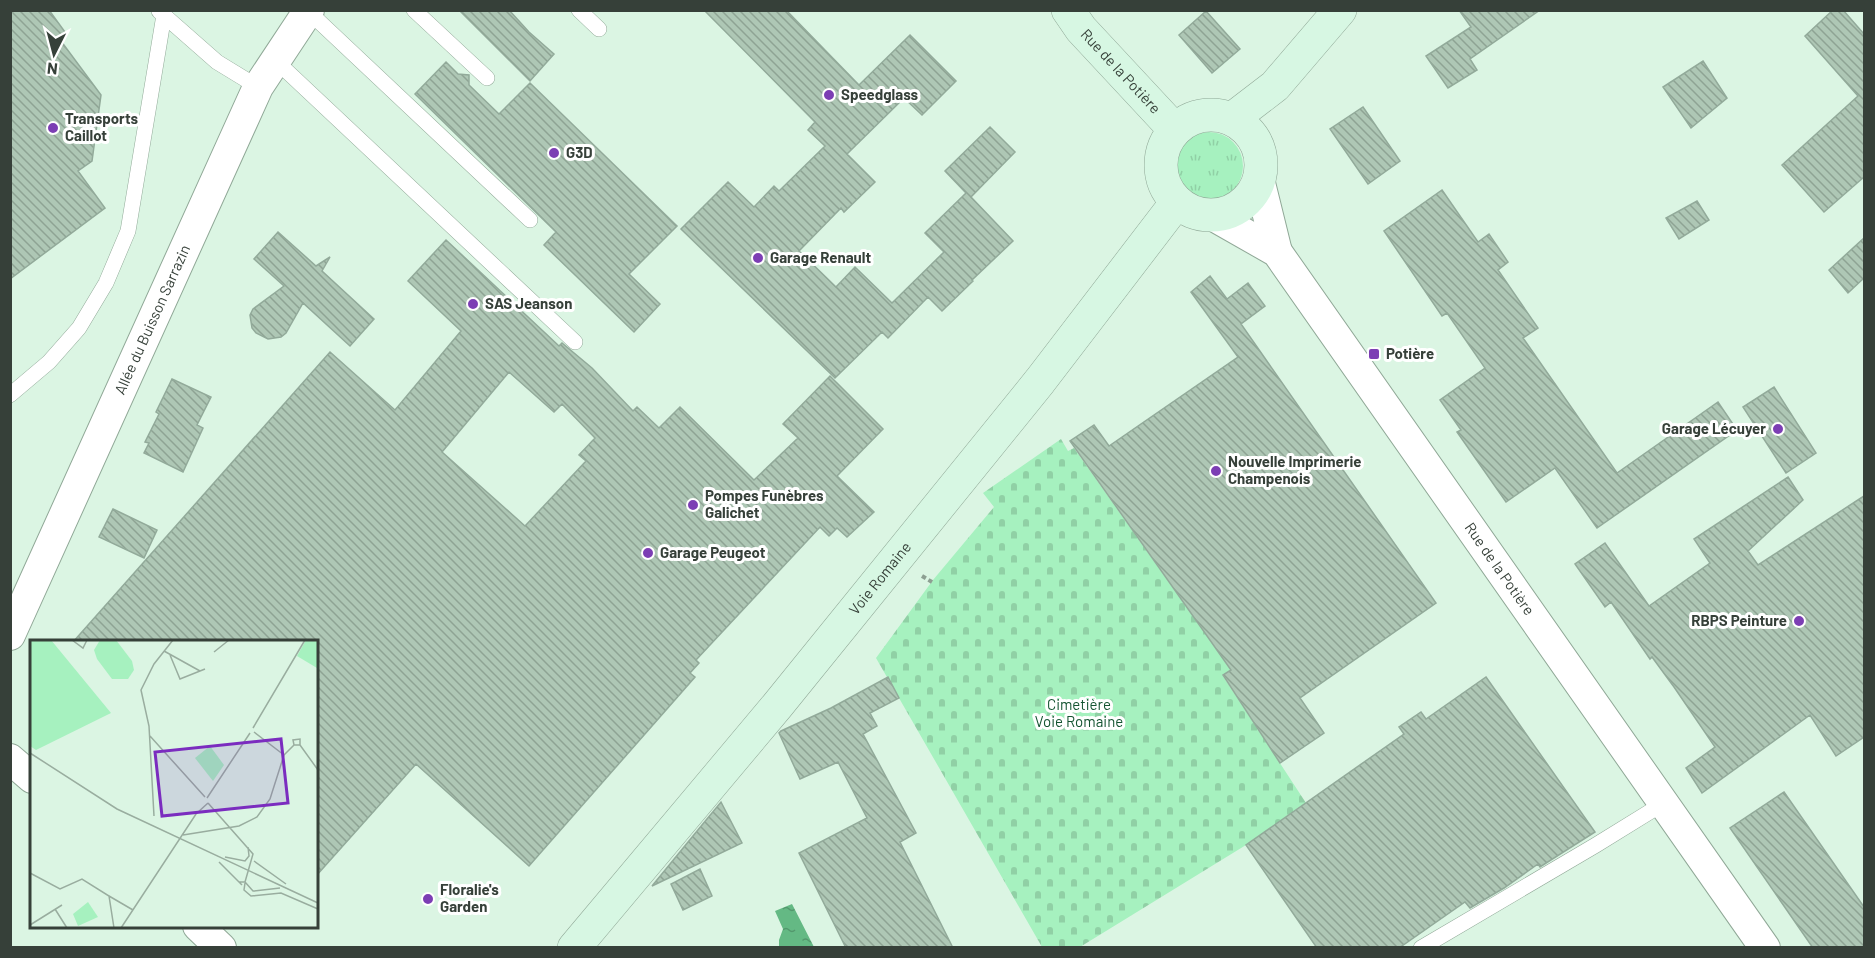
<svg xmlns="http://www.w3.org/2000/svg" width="1875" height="958" viewBox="0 0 1875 958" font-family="Barlow,sans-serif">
<defs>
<pattern id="grass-tufts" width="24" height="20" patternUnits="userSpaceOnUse" patternTransform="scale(1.5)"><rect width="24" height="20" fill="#a6f1bf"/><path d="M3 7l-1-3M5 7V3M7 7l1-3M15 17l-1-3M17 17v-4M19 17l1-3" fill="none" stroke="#90d0a5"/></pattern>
<pattern id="cemetery-stones" width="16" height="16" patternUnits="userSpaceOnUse" patternTransform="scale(1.5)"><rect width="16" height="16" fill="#a6f1bf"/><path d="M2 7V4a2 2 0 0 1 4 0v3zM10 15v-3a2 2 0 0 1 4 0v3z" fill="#90d0a5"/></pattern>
<pattern id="water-ripples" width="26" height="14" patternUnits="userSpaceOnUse" patternTransform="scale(1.5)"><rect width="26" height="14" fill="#64b984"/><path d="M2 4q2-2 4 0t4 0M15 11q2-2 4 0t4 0" fill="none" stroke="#53986d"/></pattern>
<pattern id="building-back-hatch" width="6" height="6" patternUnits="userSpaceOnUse" patternTransform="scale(1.5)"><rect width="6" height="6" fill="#aec7b5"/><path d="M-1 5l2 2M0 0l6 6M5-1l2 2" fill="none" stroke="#8ea394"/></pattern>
</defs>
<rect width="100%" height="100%" fill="#dbf5e3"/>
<!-- grass -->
<path fill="url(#grass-tufts)" d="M1175 166a34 34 0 1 1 68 0a34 34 0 1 1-68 0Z"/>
<!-- cemetery -->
<path fill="url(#cemetery-stones)" d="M1061,439l7,12 6,-3 157,222 -8,6 83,127 -60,42 -166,102h-38l-166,-289 57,-78 61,-73 -11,-14z"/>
<!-- water -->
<path fill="url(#water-ripples)" d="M792,904l22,43h-35v-7l4,-11 -8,-18z"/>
<!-- building -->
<path fill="url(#building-back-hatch)" stroke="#92aa9a" stroke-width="1.5" fill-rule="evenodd" d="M10,10h39l16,22 -7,5 43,58 -9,66 -14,10 27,37 -95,71z
M459,10h50l20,22 25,22 -24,27z
M704,10h82l73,75 51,-50 46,46 -34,34 -18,-17 -57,56 28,28 -31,30 -3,-4 -42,43 37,36 19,-20 37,36 52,-51 -19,-19 41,-40 -21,-22 45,-44 25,25 -44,45 42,44 -41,39 1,1 -31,30 -14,-14 -40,41 -6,-6 -47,46 -154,-149 47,-47 26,25 20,-21 5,5 46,-45 -17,-16 7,-8z
M1459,10h81l-70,49 7,11 -29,18 -22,-32 45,-29z
M1833,10h10l21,24v143l-40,35 -42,-47 76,-69 -53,-60z
M1206,11l34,38 -28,24 -33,-38z
M1703,61l24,37 -36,30 -28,-41z
M446,62l12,12 11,1v10l30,29 31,-31 147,143 -48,48 31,30 -26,28 -90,-87 12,-13 -141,-138z
M1363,107l37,54 -32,23 -38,-55z
M1442,190l36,52 11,-8 19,28 -10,8 40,58 -15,10 94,135 101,-71 19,28 -140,98 -42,-60 -49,34 -49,-70 4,-2 -21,-30 45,-32 -38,-55 -5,3 -58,-85z
M1697,201l12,19 -30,19 -13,-21z
M278,232l38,34 14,-9 -8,14 52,48 -24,27 -47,-43 -17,30 -5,4 -13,2 -12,-6 -4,-5 -2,-13 3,-6 31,-23 -30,-27z
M1864,238v40l-16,15 -19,-23z
M446,240l113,106 3,-3 30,25 41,43 4,-4 22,21 21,-21 74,73 44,-42 -15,-14 47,-48 53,53 -46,47 37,36 -27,25 -10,-9 -8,8 -9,-9 -124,133 3,3 -9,10 5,4 -166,189 -113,-102 -100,112v-234h-243l257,-290 65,58 66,-79 -53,-50zM509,372l45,40 8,-8 33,34 -16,17 7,6 -61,65 -83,-74z
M1210,276l17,23 21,-16 17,23 -24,18 195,279 -136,95 24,35 -44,30 -57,-88 8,-5 -161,-229 24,-16 15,21 129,-89 -47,-65z
M172,379l39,18 -14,28 6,3 -20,44 -39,-19 5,-10 -4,-1 14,-28 -3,-2z
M1774,387l42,66 -30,20 -43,-66z
M1788,477l15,23 -55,51 10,14 106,-69v241l-28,19 -26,-41 -108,78 -16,-25 29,-21 -41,-60 -22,-30 -2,2 -39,-57 -6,5 -30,-43 30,-21 44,63 61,-43 -16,-24z
M113,509l44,21 -13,28 -45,-21z
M888,677l11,21 -29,15 7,13 -14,8 53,99 -16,9 53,106h-107l-47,-95 68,-35 -29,-56 -38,17 -21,-46 2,-2 50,-23z
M1486,677l109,155 -55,35 -2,-3 -34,24 -34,20 -5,-6 -66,46h-82l-71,-103 158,-111 -5,-7 22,-15 5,7z
M1784,792l80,115v41h-51l-83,-120z
M721,802l21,41 -90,43 50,-61z
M700,869l12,27 -29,14 -12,-26z"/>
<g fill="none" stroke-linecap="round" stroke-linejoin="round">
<defs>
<path id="lane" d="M414,10l73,68
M579,10l20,19
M159,11l58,51 41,25
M309,12l221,208
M275,60l300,282
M10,395l39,-33 30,-34 27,-45 22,-52 36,-216
M1421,948l175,-103 68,-42"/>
<g id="street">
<path d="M1259,179l18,73"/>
<path id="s1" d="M1212,215l65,37 488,696"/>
<path id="s2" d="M10,635l248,-548 51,-77"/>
<path d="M10,759l22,19"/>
<path d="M198,926l23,22"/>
</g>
<g id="secondary">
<path id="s3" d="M1068,10l13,19 94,101"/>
<circle cx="1211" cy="165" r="50"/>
<path d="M1232,119l43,-33 65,-76"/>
<path id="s4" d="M574,948l203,-242 263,-325 137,-179"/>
</g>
</defs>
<!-- lane casing -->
<use href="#lane" stroke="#90a897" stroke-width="16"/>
<!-- street casing -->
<use href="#street" stroke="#90a897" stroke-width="32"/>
<!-- secondary casing -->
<use href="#secondary" stroke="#90a897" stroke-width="34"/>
<!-- path -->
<path stroke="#8d9f92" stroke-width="4" stroke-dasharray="4.5 3" stroke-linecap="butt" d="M922,576l10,6"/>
<!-- lane -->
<use href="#lane" stroke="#fff" stroke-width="15"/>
<!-- street -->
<use href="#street" stroke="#fff" stroke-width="30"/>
<!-- secondary -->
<use href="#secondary" stroke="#d7f7e3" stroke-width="33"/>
</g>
<!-- markers -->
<g fill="#7c3eb4" stroke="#fff" stroke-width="2">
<circle cx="829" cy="95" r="6"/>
<circle cx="53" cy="128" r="6"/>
<circle cx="554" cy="153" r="6"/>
<circle cx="758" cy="258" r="6"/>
<circle cx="473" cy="304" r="6"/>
<rect x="1368" y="348" width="12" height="12" rx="3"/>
<circle cx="1778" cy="429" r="6"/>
<circle cx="1216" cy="471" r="6"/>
<circle cx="693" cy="505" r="6"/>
<circle cx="648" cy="553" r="6"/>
<circle cx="1799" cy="621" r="6"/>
<circle cx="428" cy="899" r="6"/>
</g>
<g text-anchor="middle" stroke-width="6" stroke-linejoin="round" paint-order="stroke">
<!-- street labels -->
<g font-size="15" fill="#364039" stroke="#fff">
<text dy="5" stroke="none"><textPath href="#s3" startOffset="81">Rue de la Potière</textPath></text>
<text dy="5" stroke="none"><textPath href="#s2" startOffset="346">Allée du Buisson Sarrazin</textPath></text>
<text dy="5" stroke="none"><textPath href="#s1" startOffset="462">Rue de la Potière</textPath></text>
<text dy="5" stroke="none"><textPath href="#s4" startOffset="480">Voie Romaine</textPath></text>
</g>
<!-- poi labels -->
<g font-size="15" font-weight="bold" fill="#364039" stroke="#fff" text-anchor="start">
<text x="841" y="100">Speedglass</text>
<text x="65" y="124">Transports<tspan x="65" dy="17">Caillot</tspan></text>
<text x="566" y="158">G3D</text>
<text x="770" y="263">Garage Renault</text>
<text x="485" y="309">SAS Jeanson</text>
<text x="1386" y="359">Potière</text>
<text x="1766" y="434" text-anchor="end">Garage Lécuyer</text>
<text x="1228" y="467">Nouvelle Imprimerie<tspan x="1228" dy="17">Champenois</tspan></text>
<text x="705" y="501">Pompes Funèbres<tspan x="705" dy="17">Galichet</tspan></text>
<text x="660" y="558">Garage Peugeot</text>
<text x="1787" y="626" text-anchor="end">RBPS Peinture</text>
<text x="440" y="895">Floralie's<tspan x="440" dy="17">Garden</tspan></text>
</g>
<!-- park labels -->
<g font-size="15" fill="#145431" stroke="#fff">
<text x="1079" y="710">Cimetière<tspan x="1079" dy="17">Voie Romaine</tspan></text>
</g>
</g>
<!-- overview -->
<g transform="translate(30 640)">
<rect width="288" height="288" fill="#dbf5e3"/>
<path d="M276,0h12l-1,28 -20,-12z" fill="#a6f1bf"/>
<path d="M180,106l14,19 -11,16 -18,-23z" fill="#a6f1bf"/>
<path d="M58,262l10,15 -20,9 -5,-12z" fill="#a6f1bf"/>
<path d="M21,0l60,73 -75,37 -6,-4v-105z" fill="#a6f1bf"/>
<path d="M70,0h16l16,21 2,9 -6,9h-16l-15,-20 -3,-9z" fill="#a6f1bf"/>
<path fill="none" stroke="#99ad9f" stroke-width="1.5" d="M42,0l11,8 4,-8M134,11l36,20M184,12l15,-12M140,15l10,24 25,-10M223,88l52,-88M224,92l30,23M120,96l55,61M270,105l18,25M0,113l87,56 201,94M254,115l10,-10 -1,-5 7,-1v6h-6M177,158l43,-65M178,163l45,51 -8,28M124,176l-5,-90 -8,-36 13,-26 19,-24M153,195l56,-9 18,-9 13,-18 14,-44M195,217l20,4 4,-5 -1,-9M224,221l32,23M189,222l23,23M0,233l30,16 22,-10 27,17 5,32M209,242h6l8,9 27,-3M215,243l-1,7 7,6 30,-3 37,16M79,256l24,14M25,269l12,19M0,285l32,-20M91,288l75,-114 12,-11"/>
<path fill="#7b2cbf" fill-opacity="0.15" stroke="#7b2cbf" stroke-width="3" d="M251,99l7,64 -126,13 -7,-64z"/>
<rect width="288" height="288" fill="none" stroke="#364039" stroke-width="3"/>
</g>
<!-- border -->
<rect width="1875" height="958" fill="none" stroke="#364039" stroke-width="24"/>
<!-- north arrow -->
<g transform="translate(54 54) rotate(186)" stroke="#ffffff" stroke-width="4.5" paint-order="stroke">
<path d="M0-4.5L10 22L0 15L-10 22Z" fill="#364039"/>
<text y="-9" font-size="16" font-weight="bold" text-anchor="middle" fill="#364039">N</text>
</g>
</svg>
